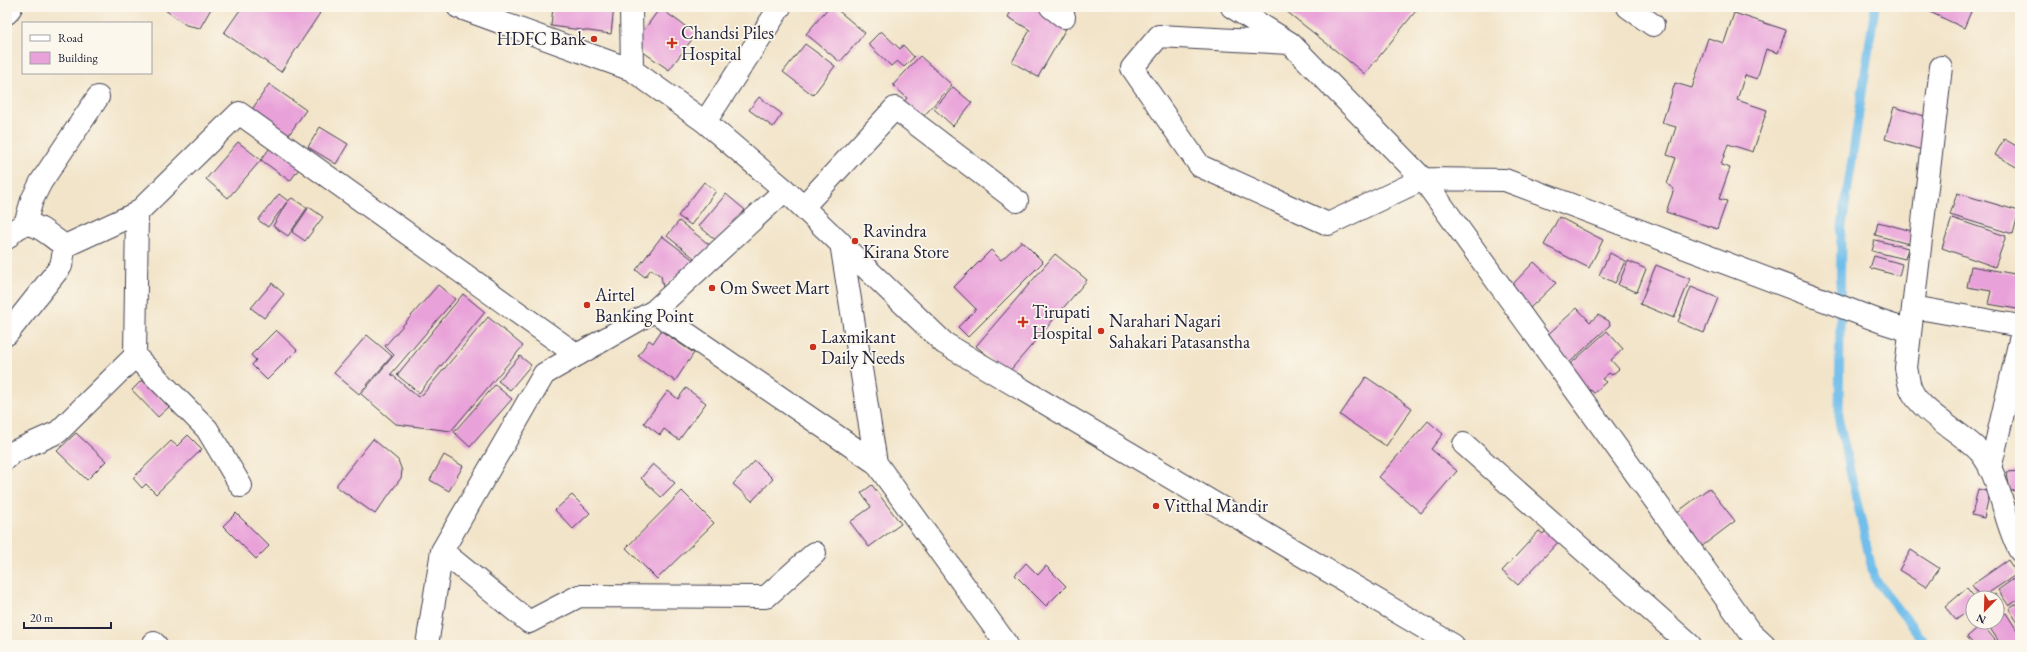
<svg xmlns="http://www.w3.org/2000/svg" width="2027" height="652" viewBox="0 0 2027 652" font-family="'EB Garamond',serif">
<rect width="100%" height="100%" fill="#fbf7ec"/>
<filter id="ink" filterUnits="userSpaceOnUse"><feTurbulence type="fractalNoise" baseFrequency=".025" numOctaves="2"/><feDisplacementMap in="SourceGraphic" scale="8" xChannelSelector="R" yChannelSelector="G"/><feConvolveMatrix kernelMatrix="1 2 1 2 8 2 1 2 1" color-interpolation-filters="sRGB"/></filter>
<filter id="wash" filterUnits="userSpaceOnUse"><feTurbulence type="fractalNoise" baseFrequency=".012" numOctaves="4" result="noise"/><feDisplacementMap in="SourceGraphic" scale="16" xChannelSelector="R" yChannelSelector="G"/><feGaussianBlur stdDeviation="0.9" result="paint"/><feColorMatrix in="noise" values="0 0 0 0 0 0 0 0 0 0 0 0 0 0 0 0 0 1.4 0 .05"/><feComposite in="paint" operator="in"/></filter>
<g filter="url(#wash)">
<rect width="100%" height="100%" fill="#f2e4c9"/>
<g fill="none" stroke-linecap="round" stroke-linejoin="round">
<!-- stream -->
<path stroke="#71beeb" stroke-width="9" d="M1875,7l-34,226 -2,188 35,157 53,67"/>
</g>
<g id="blocks">
<!-- building -->
<path fill="#e9a2d9" d="M161,7h51l-12,21 -14,-3z
M242,7h69l9,6 -39,59 -57,-39z
M553,7h61l-3,27 -60,-8z
M829,7h5l31,26 -25,29 -34,-28z
M1013,7h23l32,18 -30,52 -26,-15 18,-32 -22,-13z
M1281,7h138l-54,67z
M1933,7h40l-9,21 -34,-16z
M660,8l36,26 -27,36 -36,-25z
M1734,13l52,17 -8,23 -12,-4 -9,30 -12,-4 -8,25 30,10 -14,42 -25,-8 -7,21 9,3 -11,31 8,2 -10,28 -51,-17 8,-23 -7,-5 9,-26 -9,-3 9,-28 -14,-4 13,-40 17,5 16,-50 16,5z
M881,31l19,18 3,-4 11,12 -10,10 -7,-6 -6,5 -23,-22z
M805,44l30,22 -22,29 -30,-23z
M920,56l32,29 -32,35 -18,-16 5,-6 -14,-13z
M269,84l37,26 -18,26 -37,-25z
M953,87l19,16 -19,23 -19,-17z
M759,97l23,17 -9,13 -24,-17z
M1894,107l37,11 -9,32 -37,-11z
M320,127l28,17 -12,20 -28,-17z
M2004,139l16,9v21l-25,-14z
M238,142l23,18 -33,38 -22,-19z
M272,145l29,21 -11,15 -29,-21z
M704,182l12,9 -25,34 -13,-9z
M1957,193l62,18 -6,23 -63,-19z
M279,194l9,7 4,-3 15,10 -19,28 -15,-10 14,-24 -19,25 -10,-7z
M726,194l19,16 -27,32 -19,-16z
M309,207l14,10 -18,24 -13,-9z
M1559,217l44,23 -14,28 -45,-23z
M1952,218l54,18 -11,31 -53,-19z
M679,221l32,25 -13,15 -31,-25z
M1878,222l34,9 -3,13 -34,-9z
M662,236l33,25 -32,26 -2,-11 -10,-7 -6,8 -9,-7z
M1875,240l33,8 -3,11 -33,-8z
M1022,241l21,21 -75,75 -10,-10 18,-18 -22,-22 37,-37 10,10z
M1610,253l15,8 -10,22 -16,-8z
M1055,254l32,26 -79,93 -32,-27z
M1874,256l28,8 -3,12 -29,-8z
M1628,261l18,8 -9,23 -19,-7z
M1534,262l22,21 -26,25 -21,-20z
M1656,265l34,14 -16,39 -34,-14z
M1971,266l49,9v16l-3,18 -29,-5 3,-13 -24,-4z
M272,283l12,11 -20,24 -13,-10z
M438,285l17,14 -64,75 27,23 5,-3 65,-77 35,29 -72,85 -55,-7 -35,-30 33,-39 -9,-9z
M1691,287l27,11 -14,35 -26,-11z
M463,294l22,18 -66,81 -22,-18z
M1577,308l13,14 8,-7 11,6 1,4 -41,38 -24,-26z
M276,330l21,20 -30,30 -15,-15 4,-5 -5,-5z
M661,331l33,22 -19,28 -37,-25 11,-16 4,3z
M1607,331l16,18 -12,11 8,9 -7,6 -3,-2 -7,6 4,3 -12,11 -3,-3 -3,3 -23,-24z
M367,335l25,21 -33,38 -25,-21z
M520,356l11,9 -21,25 -12,-9z
M1366,377l46,31 -26,38 -46,-31z
M142,380l27,27 -11,10 -26,-27z
M495,385l17,14 -42,48 -16,-15z
M686,388l20,15 -27,37 -15,-11 -4,6 -16,-12 24,-32 10,8z
M1428,421l15,13 -12,15 26,22 -36,42 -42,-36z
M76,433l30,28 -19,19 -30,-29z
M188,435l14,14 -46,45 -10,-10 -4,4 -9,-10 38,-37 6,5z
M373,439l25,21 4,11 -1,7 -26,36 -38,-27v-3z
M444,455l19,11 -14,25 -19,-11z
M755,461l18,18 -21,22 -19,-17z
M653,464l22,19 -14,14 -20,-19z
M2020,471v19l-10,1 -3,-19z
M872,485l29,39 -32,23 -19,-25 21,-15 -10,-14z
M1709,488l26,33 -34,26 -26,-33z
M1978,489l12,3 -6,26 -12,-3z
M682,491l32,32 -57,56 -31,-31z
M572,495l18,18 -17,16 -18,-19z
M236,513l33,33 -13,13 -33,-33z
M1549,528l12,11 -43,46 -16,-14 37,-40 4,3z
M1911,550l28,18 -13,19 -27,-17z
M2008,560l9,14 -36,24 -9,-13z
M1026,563l12,12 8,-9 20,20 -20,20 -31,-31z
M2016,577l4,6v15l-11,8 -11,-16z
M1967,588l8,10h-2v9l-17,13 -11,-13z
M1995,594l10,14 -8,6v-16h-8z
M2020,602v24l-11,-17z
M2006,613l14,22v3l-11,7h-8l-13,-20 9,-3v-3z
M1982,624l17,21h-25l-7,-8z"/>
</g>
</g>
<g filter="url(#ink)">
<use href="#blocks" fill-opacity="0" stroke="#413f50" stroke-width="1"/>
<g fill="none" stroke-linecap="round" stroke-linejoin="round">
<defs>
<path id="street" d="M458,7l174,63 73,52 80,68 159,153 509,302
M631,7l1,63
M1051,7l13,10
M1232,7l58,36 133,136 327,453 14,13
M1628,7l25,18
M1290,43l-131,-7 -27,32 68,98 128,58 95,-45 82,1 377,142 28,9
M1941,67l-35,301c2,7 2,15 5,21 8,22 53,45 69,63 21,24 23,70 40,99
M705,122l75,-115
M803,207l92,-99 122,93
M25,224l7,-24 9,-18 57,-85
M7,238c22,-27 35,-7 58,8l72,-33 102,-100 338,242
M841,243l35,220 131,182
M1913,307l107,19
M654,311l222,152
M7,334l54,-68 4,-20
M135,356l72,73 34,57
M1464,444l226,201
M7,458l6,-6 45,-20 77,-76 2,-143
M1990,469l30,-129
M442,551l87,71 50,-26 187,1 49,-44
M154,643l2,2
M427,645l15,-94 102,-177 110,-63 131,-121"/>
<path id="secondary" d="M7,13l4,-6"/>
</defs>
<!-- street casing -->
<use href="#street" stroke="#413f50" stroke-width="24"/>
<!-- secondary casing -->
<use href="#secondary" stroke="#413f50" stroke-width="24"/>
<!-- street -->
<use href="#street" stroke="#fff" stroke-width="22"/>
<!-- secondary -->
<use href="#secondary" stroke="#fff" stroke-width="22"/>
</g>
</g>
<!-- markers -->
<g fill="#c8321e" stroke="#fbf7ec" stroke-width="1.5">
<circle cx="594" cy="39" r="4"/>
<path d="M670 37h4v4h4v4h-4v4h-4v-4h-4v-4h4z"/>
<circle cx="855" cy="241" r="4"/>
<circle cx="712" cy="288" r="4"/>
<circle cx="587" cy="305" r="4"/>
<path d="M1021 316h4v4h4v4h-4v4h-4v-4h-4v-4h4z"/>
<circle cx="1101" cy="331" r="4"/>
<circle cx="813" cy="347" r="4"/>
<circle cx="1156" cy="506" r="4"/>
</g>
<g text-anchor="middle" stroke-width="3.5" stroke-linejoin="round" paint-order="stroke">
<!-- poi labels -->
<g font-size="18" fill="#22223b" stroke="#fbf7ec" text-anchor="start">
<text x="681" y="39">Chandsi Piles<tspan x="681" dy="21">Hospital</tspan></text>
<text x="586" y="45" text-anchor="end">HDFC Bank</text>
<text x="863" y="237">Ravindra<tspan x="863" dy="21">Kirana Store</tspan></text>
<text x="720" y="294">Om Sweet Mart</text>
<text x="595" y="301">Airtel<tspan x="595" dy="21">Banking Point</tspan></text>
<text x="1032" y="318">Tirupati<tspan x="1032" dy="21">Hospital</tspan></text>
<text x="1109" y="327">Narahari Nagari<tspan x="1109" dy="21">Sahakari Patasanstha</tspan></text>
<text x="821" y="343">Laxmikant<tspan x="821" dy="21">Daily Needs</tspan></text>
<text x="1164" y="512">Vitthal Mandir</text>
</g>
</g>
<!-- margin -->
<rect width="2027" height="652" fill="none" stroke="#fbf7ec" stroke-width="24"/>
<!-- legend -->
<rect x="22" y="22" width="130" height="52" fill="#fbf7ec" stroke="#a4a2a5"/>
<rect x="30" y="35" width="20" height="6" fill="#ffffff" stroke="#a4a2a5"/>
<text x="58" y="42" font-size="12" fill="#22223b">Road</text>
<rect x="30" y="52" width="20" height="12" fill="#e9a2d9" stroke="#a4a2a5"/>
<text x="58" y="62" font-size="12" fill="#22223b">Building</text>
<!-- north arrow -->
<g transform="translate(1985 610) rotate(203)"><circle r="19" fill="#fbf7ec" stroke="#a4a2a5"/>
<path d="M0-3L7 15L0 10L-7 15Z" fill="#c8321e"/>
<text y="-6" font-size="11" font-weight="bold" text-anchor="middle" fill="#22223b">N</text>
</g>
<!-- scale -->
<path d="M24 622v6h87v-6" fill="none" stroke="#22223b" stroke-width="2"/>
<text x="30" y="622" font-size="12" fill="#22223b" stroke="#fbf7ec" stroke-width="3" paint-order="stroke">20 m</text>
</svg>
